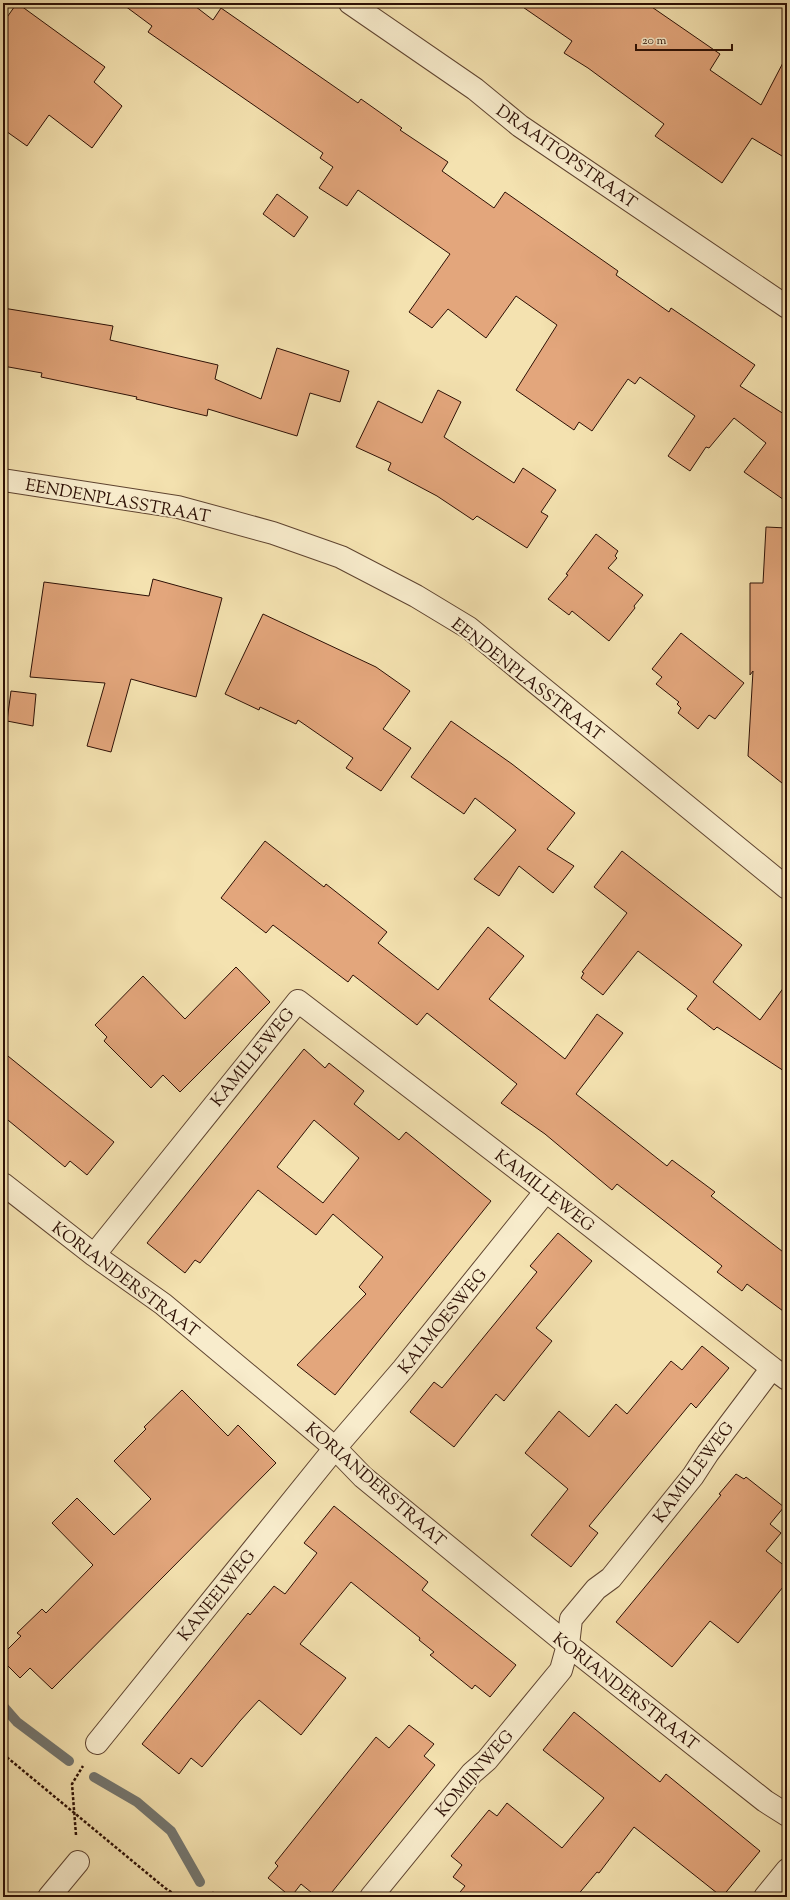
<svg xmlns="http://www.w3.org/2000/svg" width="790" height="1900" viewBox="0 0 790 1900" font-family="'Sorts Mill Goudy',serif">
<rect width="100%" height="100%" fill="#f4e2b0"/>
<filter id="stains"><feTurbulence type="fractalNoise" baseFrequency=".005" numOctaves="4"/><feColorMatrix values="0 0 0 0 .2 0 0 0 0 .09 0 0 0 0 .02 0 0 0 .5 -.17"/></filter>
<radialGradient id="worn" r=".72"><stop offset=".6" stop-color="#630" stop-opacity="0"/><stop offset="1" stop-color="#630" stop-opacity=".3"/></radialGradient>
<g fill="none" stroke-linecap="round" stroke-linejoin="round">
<!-- stream -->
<path stroke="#737670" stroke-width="10" d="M3,1706l14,16 52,39
M94,1777l43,25 34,29 29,51"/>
</g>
<!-- building -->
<path fill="#e3a67c" stroke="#2d1005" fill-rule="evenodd" d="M17,3l88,64 -11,15 28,24 -30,42 -43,-33 -22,31 -24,-17v-106z
M121,3h70l22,17 8,-12 137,95 3,-4 41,29 -2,2 48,32 -6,9 52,37 11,-16 113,79 -2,4 53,37 2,-4 84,57 -15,21 47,30v86l-43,-30 22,-29 -32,-25 -25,30 -3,-1 -16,24 -22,-15 27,-40 -55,-39 -5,7 -7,-5 -36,52 -13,-9 -5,8 -58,-40 41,-65 -41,-29 -30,42 -38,-29 -16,19 -23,-16 41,-58 -92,-64 -11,16 -28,-18 14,-21 -13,-9 3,-5 -175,-121 4,-6z
M517,3h129l74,51 -10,16 51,35 26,-50v104l-35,-21 -30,45 -67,-47 9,-12 -76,-56 -24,-15 8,-12z
M277,194l31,23 -14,20 -31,-23z
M3,308l110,18 -3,14 108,25 -3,14 46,20 16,-51 72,23 -9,31 -30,-9 -13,43 -89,-27 -1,7 -71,-17 1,-2 -96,-20 1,-4 -39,-7z
M438,390l23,12 -17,35 70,46 9,-15 33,22 -15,22 7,4 -21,32 -50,-32 -4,4 -36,-24 -49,-26 3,-7 -35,-16 22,-46 44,22z
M766,527l21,1v259l-39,-31 5,-85 -3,4v-92h13z
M596,534l22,17 -3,5 2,2 -9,10 35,27 -9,11 1,2 -26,33 -37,-30 -3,4 -21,-16 20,-24 -2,-1z
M153,579l69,19 -26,99 -65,-18 -20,73 -24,-6 18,-63 -75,-6 14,-95 105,14z
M263,614l113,53 34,24 -27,38 28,19 -30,43 -35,-23 7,-10 -55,-38 -2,4 -36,-17 -1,3 -34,-16z
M681,633l63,50 -29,36 -6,-4 -11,14 -20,-16 3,-5 -4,-4 2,-2 -23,-18 6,-7 -10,-8z
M11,691l25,3 -3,32 -26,-5z
M451,721l61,43 63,49 -28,36 27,17 -21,27 -34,-27 -20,30 -25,-17 42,-49 -41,-32 -11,16 -53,-37z
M265,841l59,46 2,-3 61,48 -9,11 60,47 50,-63 36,29 -35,43 76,60 32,-45 26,19 -47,61 91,72 5,-6 43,32 -4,4 76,59v59l-40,-30 -5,7 -25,-19 5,-6 -105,-82 -5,6 -67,-56 -44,-31 16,-19 -90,-71 -10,12 -64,-50 -5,7 -75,-57 -7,8 -45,-35z
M622,851l120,94 -29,37 47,38 27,-37v90l-70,-46 -3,3 -27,-21 10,-13 -59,-45 -35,44 -22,-17 3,-5 -2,-1 45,-59 -33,-26z
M236,967l34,35 -90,90 -17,-17 -12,13 -47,-47 3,-4 -12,-12 48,-49 42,43z
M304,1049l21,19 4,-5 35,28 -10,13 45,36 7,-8 85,69 -156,194 -38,-30 69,-71 -7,-7 24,-30 -50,-43 -17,21 -58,-45 -58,73 -5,-3 -10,13 -38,-30zM314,1120l45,38 -36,45 -46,-36z
M3,1052l111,90 -27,33 -17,-14 -5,6 -62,-51z
M558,1233l34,28 -56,67 16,13 -48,60 -8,-7 -42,53 -44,-35 24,-30 8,6 95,-116 -7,-6z
M702,1346l27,22 -33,40 -5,-5 -102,123 9,7 -27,34 -40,-32 37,-46 -43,-36 34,-42 30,26 27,-33 11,10 44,-53 11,9z
M182,1390l46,46 10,-11 38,38 -224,226 -22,-21 -10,10 -17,-17v-7l18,-18 -4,-3 25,-24 4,4 47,-48 -41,-42 25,-25 37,37 37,-36 -37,-38 32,-32 -2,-2z
M736,1474l8,5 2,-2 38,30 -14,17 11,9 -15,18 21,17v14l-49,61 -28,-22 -38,46 -56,-45 105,-127 -2,-1z
M334,1506l94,76 -6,8 94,75 -26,32 -15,-12 -3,4 -42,-34 4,-3 -15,-12 1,-2 -69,-56 -51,62 46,34 -45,57 -42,-35 -19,21 -38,46 -11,-9 -12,16 -37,-30 106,-131 2,2 24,-29 11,8 32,-41 -13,-10z
M574,1712l86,70 6,-8 94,77 -38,46 -88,-70 -35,46 -2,-1 -21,25h-120l9,-11 -12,-9 9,-12 -11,-9 38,-46 8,6 10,-13 55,45 42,-50 -61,-48z
M409,1725l25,19 -10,12 11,9 -107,132h-11l-16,-13 -10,13 -23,-19 10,-12 -3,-3 101,-126 13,11z"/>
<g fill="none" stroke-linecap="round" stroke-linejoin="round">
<defs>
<path id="street" d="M350,3l125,86 45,37 267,181
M3,480l175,27 95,26 68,24 75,39 53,32 318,260
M3,1184l91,71 69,49 133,111 39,33 28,29 205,168 197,156 22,14
M94,1255l204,-254 248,190 226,177 -64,85 -15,23 -82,102 -15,11 -25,30 -3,26 -7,25 -74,90 -15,13 -101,124
M772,1368l15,11
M97,1743l238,-295 68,-79 143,-178
M49,1897l29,-35
M765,1897l22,-27"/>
</defs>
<!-- street casing -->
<use href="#street" stroke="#5f4430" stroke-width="24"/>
<!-- path -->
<path stroke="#2d1005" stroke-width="2.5" stroke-dasharray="3 2" stroke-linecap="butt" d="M3,1754l162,134 12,8 8,1
M76,1835l-4,-51 11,-18
M196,1897l17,-4 21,4"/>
<!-- street -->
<use href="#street" stroke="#f8eccc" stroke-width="22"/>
</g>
<g text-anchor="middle" stroke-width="4" stroke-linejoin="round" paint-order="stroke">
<!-- street labels -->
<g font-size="17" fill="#2d1005" stroke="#f8eccc">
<text transform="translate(567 156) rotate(35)" y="6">DRAAITOPSTRAAT</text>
<text transform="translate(118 500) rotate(10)" y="6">EENDENPLASSTRAAT</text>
<text transform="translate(528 679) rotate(38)" y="6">EENDENPLASSTRAAT</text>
<text transform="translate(252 1057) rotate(-51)" y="6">KAMILLEWEG</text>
<text transform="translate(545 1190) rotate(38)" y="6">KAMILLEWEG</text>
<text transform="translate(126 1279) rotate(37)" y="6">KORIANDERSTRAAT</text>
<text transform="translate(442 1321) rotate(-51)" y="6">KALMOESWEG</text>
<text transform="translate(693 1472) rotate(-53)" y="6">KAMILLEWEG</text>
<text transform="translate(376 1484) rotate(41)" y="6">KORIANDERSTRAAT</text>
<text transform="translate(216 1595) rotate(-51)" y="6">KANEELWEG</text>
<text transform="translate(626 1691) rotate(38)" y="6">KORIANDERSTRAAT</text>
<text transform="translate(474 1773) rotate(-49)" y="6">KOMIJNWEG</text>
</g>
</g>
<!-- margin -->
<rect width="790" height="1900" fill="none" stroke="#f4e2b0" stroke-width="16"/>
<rect x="4" y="4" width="782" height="1892" fill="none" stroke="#2d1005" stroke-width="2"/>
<rect x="8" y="8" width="774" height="1884" fill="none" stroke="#2d1005"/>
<!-- scale -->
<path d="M636 44v6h96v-6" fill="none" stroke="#2d1005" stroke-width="2"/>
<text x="642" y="44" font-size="12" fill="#2d1005" stroke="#f8eccc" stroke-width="3" paint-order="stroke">20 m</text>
<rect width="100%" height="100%" filter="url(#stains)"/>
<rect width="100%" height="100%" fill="url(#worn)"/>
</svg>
